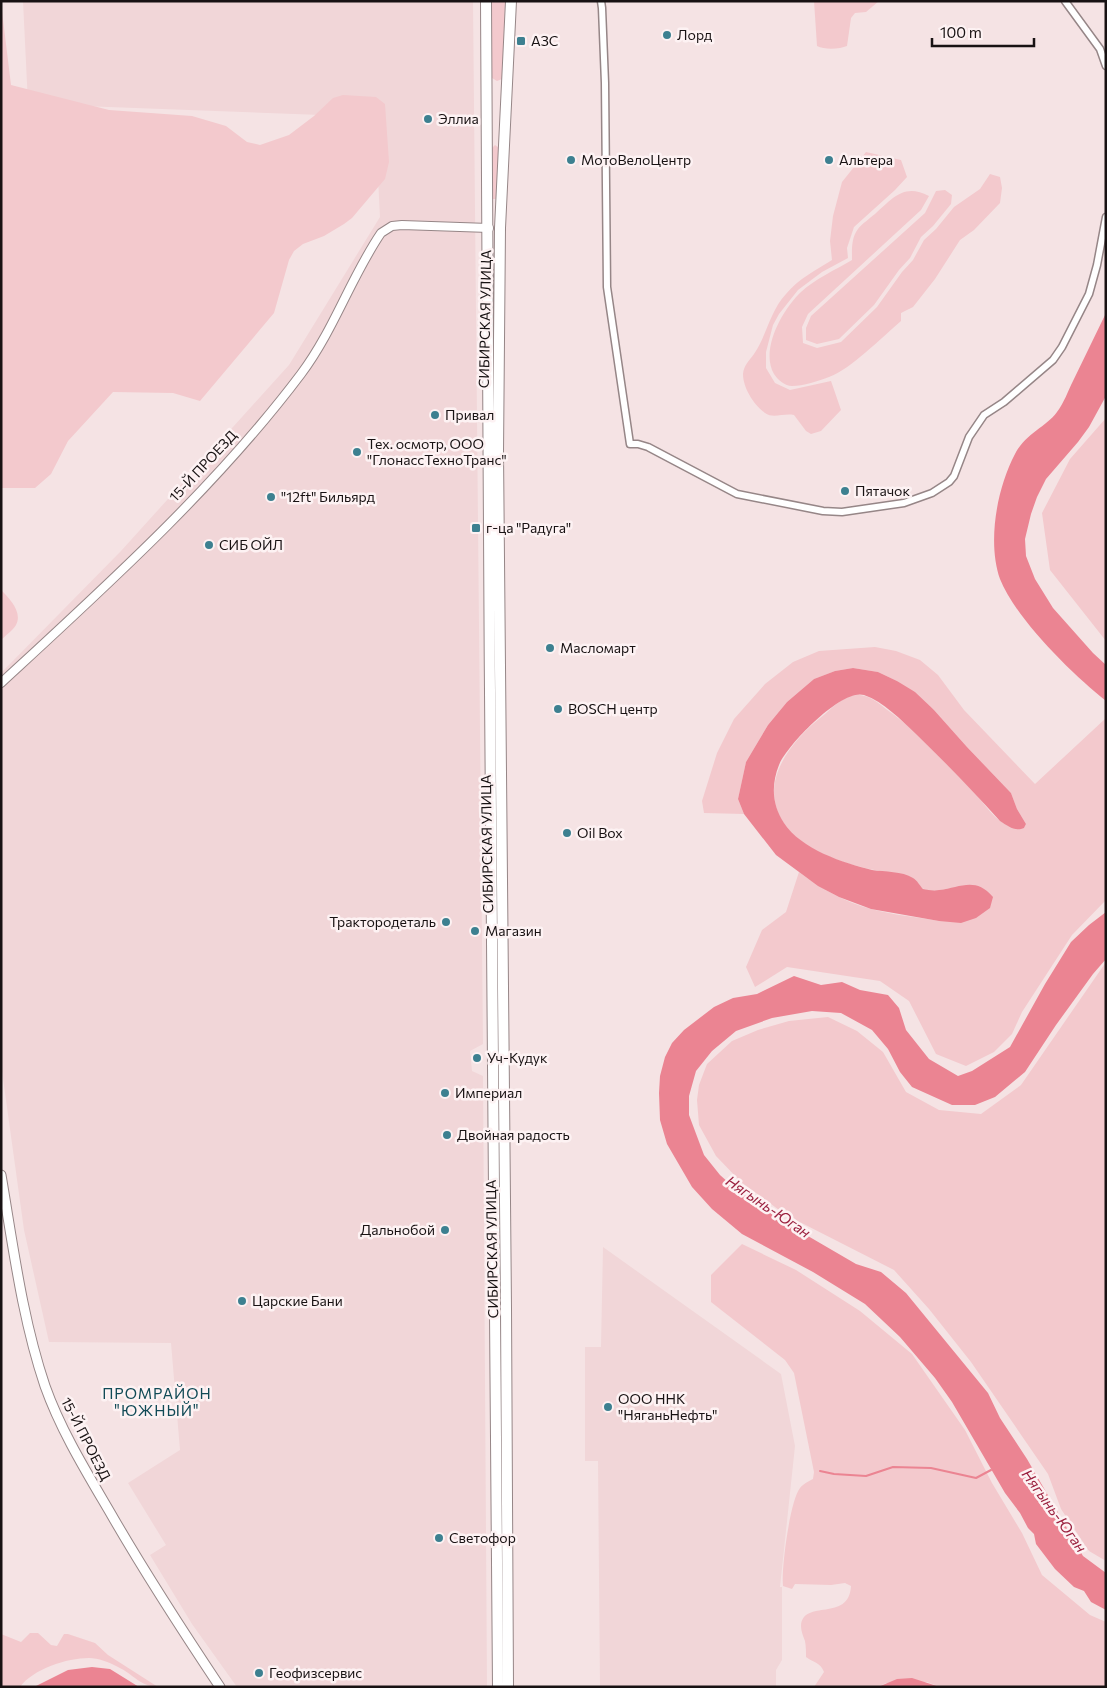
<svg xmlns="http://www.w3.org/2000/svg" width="1107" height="1688" viewBox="0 0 1107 1688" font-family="Commissioner,sans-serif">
<rect width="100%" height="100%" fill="#f5e3e4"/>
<!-- built -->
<path fill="#f1d6d8" d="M23,1h450l10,1043 -13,7 2,20 11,5 4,611h-250l-45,-63 -42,-69 16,-10 -38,-62 52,-33 -9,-107 -122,-1 -25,-112 -23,-166v-391l120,-122 168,-186 91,-148 -5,-100 -347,-13z
M603,1247l178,127 14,72 -15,141h2v73l-6,10v17h-176l-2,-226h-13v-114h16z"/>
<!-- green -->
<path fill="#f3c9cd" d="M491,1h14l-3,78 -5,2 -5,-3z
M814,1h65l-13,11 -11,1 -4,5 -4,28c-7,3 -22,4 -30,0z
M1,3l10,82 98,25 83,6 34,10 21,16 13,3 29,-10 25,-19 19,-18 10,-3 33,2 9,7 4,58 -4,17 -33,39 -8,6 -20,12 -21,8 -9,7 -5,9 -15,53 -74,88 -27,-8 -60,-1 -45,49 -17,33 -16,14h-34z
M495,145l4,3 -3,51h-3l-1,-51z
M866,152l35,8 6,17 -12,13 -41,37 -7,21 1,10 -26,14 -24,18 -19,24 -6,11 -7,27v16l9,15 15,7 41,-9 10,29 -20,21 -10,3 -5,-3 -12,-16c-11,-2 -21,4 -29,-2 -11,-8 -22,-25 -22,-39 1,-9 6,-13 11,-20 13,-19 16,-43 32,-60 12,-15 30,-24 46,-34l-2,-19 3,-25 9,-34z
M990,174l10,3 2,11 -2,15 -26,27 -14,10 -25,39 -22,28 -12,6v8c-19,16 -50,48 -72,56 -10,4 -26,9 -37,9 -7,0 -14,-6 -18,-12 -14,-24 8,-64 27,-82 14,-13 34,-22 51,-32 0,-10 -1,-22 6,-31 4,-5 12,-11 17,-15 18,-16 29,-31 54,-18l-8,14 -113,104 -6,13 1,16 14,5 24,-6 36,-35 25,-35 11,-12 11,-20 12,-11 18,-22 26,-18z
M945,190l7,5 -1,9 -18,22 -12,11 -11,21 -11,12 -25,35 -35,34 -22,5 -11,-4v-12l5,-12 114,-103 11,-22z
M1106,418v223l-56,-71 -8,-57 28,-54z
M1,590c8,8 22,22 15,35 -3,5 -11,11 -15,15z
M875,647l21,4 24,9 18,15 26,35 71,74 71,-66v182l-34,35 -50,77 -10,22 -18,18 -28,14 -30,-12 -27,-53 -29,-20 -93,-14 -32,20 -9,-20 16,-37 24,-18 13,-40c22,16 45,30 72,37 22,6 46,8 68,12l13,-33c-8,1 -22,5 -30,0 -9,-6 -13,-13 -25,-14 -29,-4 -72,-14 -96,-33 -53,-42 -19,-94 24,-127 9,-8 22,-21 35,-19 10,1 19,8 26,14 33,23 60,54 88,83 8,9 16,21 25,28 6,5 18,6 25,8l2,-4 -9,-15 -6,-16 -44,-46 -33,-37 -37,-29 -19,-9 -25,-4 -18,3 -21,8 -27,23 -19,23 -22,37 -8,37 6,15 -40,-1 -2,-12 15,-48 17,-34 31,-35 28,-22 26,-11z
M1106,962v599l-17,-10 -28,-42 -13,-35 -77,-112 -42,-53 -35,-39 -108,-55 -45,-33 -25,-26 -17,-31 -2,-25 2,-15 8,-21 25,-23 26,-11 31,-9 39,-4 29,14 26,21 23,40 33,18 42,4 40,-29z
M742,1244l54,26 64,41 52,43 53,76 27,53 30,50 20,42 48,40 16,7v65h-166l-13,-5 -41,1 -8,4h-64l10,-15c-4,-10 -10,-9 -18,-15 0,-5 0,-11 -1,-16 -2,-5 -4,-10 -4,-15 2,-28 48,-3 50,-40l-6,-3 -14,2 -36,-1 -3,5 -9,-3c-2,-16 7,-86 17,-98 3,-4 9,-7 13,-9l1,-7 -20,-99 -9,-13 -74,-58v-27z
M30,1633h8l13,12 6,1 7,-12h4l27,9 13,12 50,32c-17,0 -25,-13 -40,-20 -9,-5 -20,-9 -29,-9 -22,0 -56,11 -69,29h-19v-53l20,8z"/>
<!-- water -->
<path fill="#eb8492" d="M1106,313v83l-17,31 -11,15 -32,37 -9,18 -6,17 -6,25 1,17 9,23 18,29 40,45 13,12v36c-34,-27 -90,-82 -106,-122 -13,-37 -3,-91 15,-125 10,-20 31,-27 42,-42 7,-9 11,-21 16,-31 11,-23 22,-45 33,-68z
M853,668l25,4 19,9 18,11 19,18 33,37 44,46 6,16 9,15 -2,4c-9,4 -16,-2 -24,-7 -27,-30 -55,-59 -84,-87 -15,-14 -32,-32 -52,-39 -22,-7 -77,50 -85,70 -8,20 -7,40 5,58 17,26 59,40 88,47 13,2 30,1 41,8 4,2 7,8 10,11 5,1 11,2 16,1 21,-2 36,-14 54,7l-3,11 -14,10 -15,5 -22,-2 -68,-12 -32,-12 -21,-11 -42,-31 -32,-41 -6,-15 8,-37 22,-37 19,-23 27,-23 21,-8z
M1106,912v47l-13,15 -37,51 -31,47 -30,25 -20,8h-23l-40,-18 -12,-15 -12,-23 -16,-19 -31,-17 -29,-2 -40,7 -36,13 -24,20 -16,20 -7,25v19l15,40 16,20 9,8 48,35 79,46 25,8 25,21 82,100 12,25 27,41 56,97 23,17v37l-15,-8 -7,-11 -10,-4 -19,-18 -19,-25 -2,-10 -6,-6 -8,-15 -15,-20 -53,-91 -17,-24 -35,-41 -35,-33 -52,-32 -71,-38 -30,-25 -20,-22 -25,-43 -7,-24 -1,-27 1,-17 5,-19 7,-14 12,-13 30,-23 19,-9 24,-4 37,-18 27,9 21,-3 18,8 28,5 11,13 7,22 23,29 29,17 14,-5 38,-24 35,-63 26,-42 18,-17z
M92,1667l18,2 29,18h-105l34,-17z
M912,1678l28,9h-62l19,-8z"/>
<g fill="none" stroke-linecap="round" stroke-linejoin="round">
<!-- stream -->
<path stroke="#eb8492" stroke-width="2" d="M820,1471l14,3 32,2 27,-9 38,1 45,10 15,-8"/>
<defs>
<path id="minor" d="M601,1l1,7 3,75 2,204 23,157h8l10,3 89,47 86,17 19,1 62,-9 28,-10 17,-11 5,-6 15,-39 15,-22 20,-13 49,-42 9,-13 27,-53 8,-29 9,-48
M1065,1l35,48 6,17"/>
<path id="tertiary" d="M1,683c104,-96 215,-196 300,-309 33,-44 50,-97 80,-141l11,-7 10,-1 87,3"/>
<path id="secondary" d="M1,1175c12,70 21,143 44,211 16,45 42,87 66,128 34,59 71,116 109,173"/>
<path id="primary" d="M486,1c5,562 3,1124 12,1686
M508,1687l-2,-379 -8,-855 2,-225 11,-227"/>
</defs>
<!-- minor casing -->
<use href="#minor" stroke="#968687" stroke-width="9"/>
<!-- tertiary casing -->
<use href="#tertiary" stroke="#968687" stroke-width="10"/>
<!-- secondary casing -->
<use href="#secondary" stroke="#968687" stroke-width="11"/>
<!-- primary casing -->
<use href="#primary" stroke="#968687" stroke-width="12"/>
<!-- minor -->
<use href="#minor" stroke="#fff" stroke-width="6"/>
<!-- tertiary -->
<use href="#tertiary" stroke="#fff" stroke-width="8"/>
<!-- secondary -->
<use href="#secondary" stroke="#fff" stroke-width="9"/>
<!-- primary -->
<use href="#primary" stroke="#fff" stroke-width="10"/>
</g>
<!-- markers -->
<g fill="#3d8090" stroke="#fdf2f3" stroke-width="2">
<circle cx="667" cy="35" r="5"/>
<rect x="516" y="36" width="10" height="10" rx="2.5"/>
<circle cx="428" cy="119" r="5"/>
<circle cx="571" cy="160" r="5"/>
<circle cx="829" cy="160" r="5"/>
<circle cx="435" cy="415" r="5"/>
<circle cx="357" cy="452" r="5"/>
<circle cx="845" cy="491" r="5"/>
<circle cx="271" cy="497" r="5"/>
<rect x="471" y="523" width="10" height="10" rx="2.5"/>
<circle cx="209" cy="545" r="5"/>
<circle cx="550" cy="648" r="5"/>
<circle cx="558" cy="709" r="5"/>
<circle cx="567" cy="833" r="5"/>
<circle cx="446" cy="922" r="5"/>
<circle cx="475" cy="931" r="5"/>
<circle cx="477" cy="1058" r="5"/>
<circle cx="445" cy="1093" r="5"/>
<circle cx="447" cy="1135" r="5"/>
<circle cx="445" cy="1230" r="5"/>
<circle cx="242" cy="1301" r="5"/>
<circle cx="608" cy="1407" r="5"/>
<circle cx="439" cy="1538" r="5"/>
<circle cx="259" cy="1673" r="5"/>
</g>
<g text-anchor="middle" stroke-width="5" stroke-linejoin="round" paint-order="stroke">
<!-- poi labels -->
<g font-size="14" fill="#181213" stroke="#fdf2f3" text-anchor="start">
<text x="677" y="40">Лорд</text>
<text x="531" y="46">АЗС</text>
<text x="438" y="124">Эллиа</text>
<text x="581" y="165">МотоВелоЦентр</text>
<text x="839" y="165">Альтера</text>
<text x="445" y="420">Привал</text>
<text x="367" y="449">Тех. осмотр, ООО<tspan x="367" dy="16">"ГлонассТехноТранс"</tspan></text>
<text x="855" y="496">Пятачок</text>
<text x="281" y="502">"12ft" Бильярд</text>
<text x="486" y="533">г-ца "Радуга"</text>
<text x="219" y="550">СИБ ОЙЛ</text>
<text x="560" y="653">Масломарт</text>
<text x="568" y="714">BOSCH центр</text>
<text x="577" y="838">Oil Box</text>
<text x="436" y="927" text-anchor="end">Трактородеталь</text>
<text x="485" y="936">Магазин</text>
<text x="487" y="1063">Уч-Кудук</text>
<text x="455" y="1098">Империал</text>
<text x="457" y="1140">Двойная радость</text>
<text x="435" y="1235" text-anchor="end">Дальнобой</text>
<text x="252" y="1306">Царские Бани</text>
<text x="618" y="1404">ООО ННК<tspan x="618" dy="16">"НяганьНефть"</tspan></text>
<text x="449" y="1543">Светофор</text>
<text x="269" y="1678">Геофизсервис</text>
</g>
<!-- street labels -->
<g font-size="14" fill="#181213" stroke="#fdf2f3">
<text transform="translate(485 319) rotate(-89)" y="5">СИБИРСКАЯ УЛИЦА</text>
<text transform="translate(203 466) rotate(-47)" y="5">15-Й ПРОЕЗД</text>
<text transform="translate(487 844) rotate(-91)" y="5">СИБИРСКАЯ УЛИЦА</text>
<text transform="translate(492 1249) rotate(-91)" y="5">СИБИРСКАЯ УЛИЦА</text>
<text transform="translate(86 1439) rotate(63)" y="5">15-Й ПРОЕЗД</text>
</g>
<!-- water labels -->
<g font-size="15" font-style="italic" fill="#9b213f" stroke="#fdf2f3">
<text transform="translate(768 1207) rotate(34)" y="5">Нягынь-Юган</text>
<text transform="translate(1054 1511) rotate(54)" y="5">Нягынь-Юган</text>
</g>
<!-- neighbourhood labels -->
<g font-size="15" letter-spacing="1" fill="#114a56" stroke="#fdf2f3">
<text x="157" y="1399">ПРОМРАЙОН<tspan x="157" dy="17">"ЮЖНЫЙ"</tspan></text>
</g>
</g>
<!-- border -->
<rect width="1107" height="1688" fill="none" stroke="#181213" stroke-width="5"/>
<!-- scale -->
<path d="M932 38v8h102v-8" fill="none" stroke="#181213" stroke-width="2.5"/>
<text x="940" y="38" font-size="15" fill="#181213" stroke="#fdf2f3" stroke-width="4" paint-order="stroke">100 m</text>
</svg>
